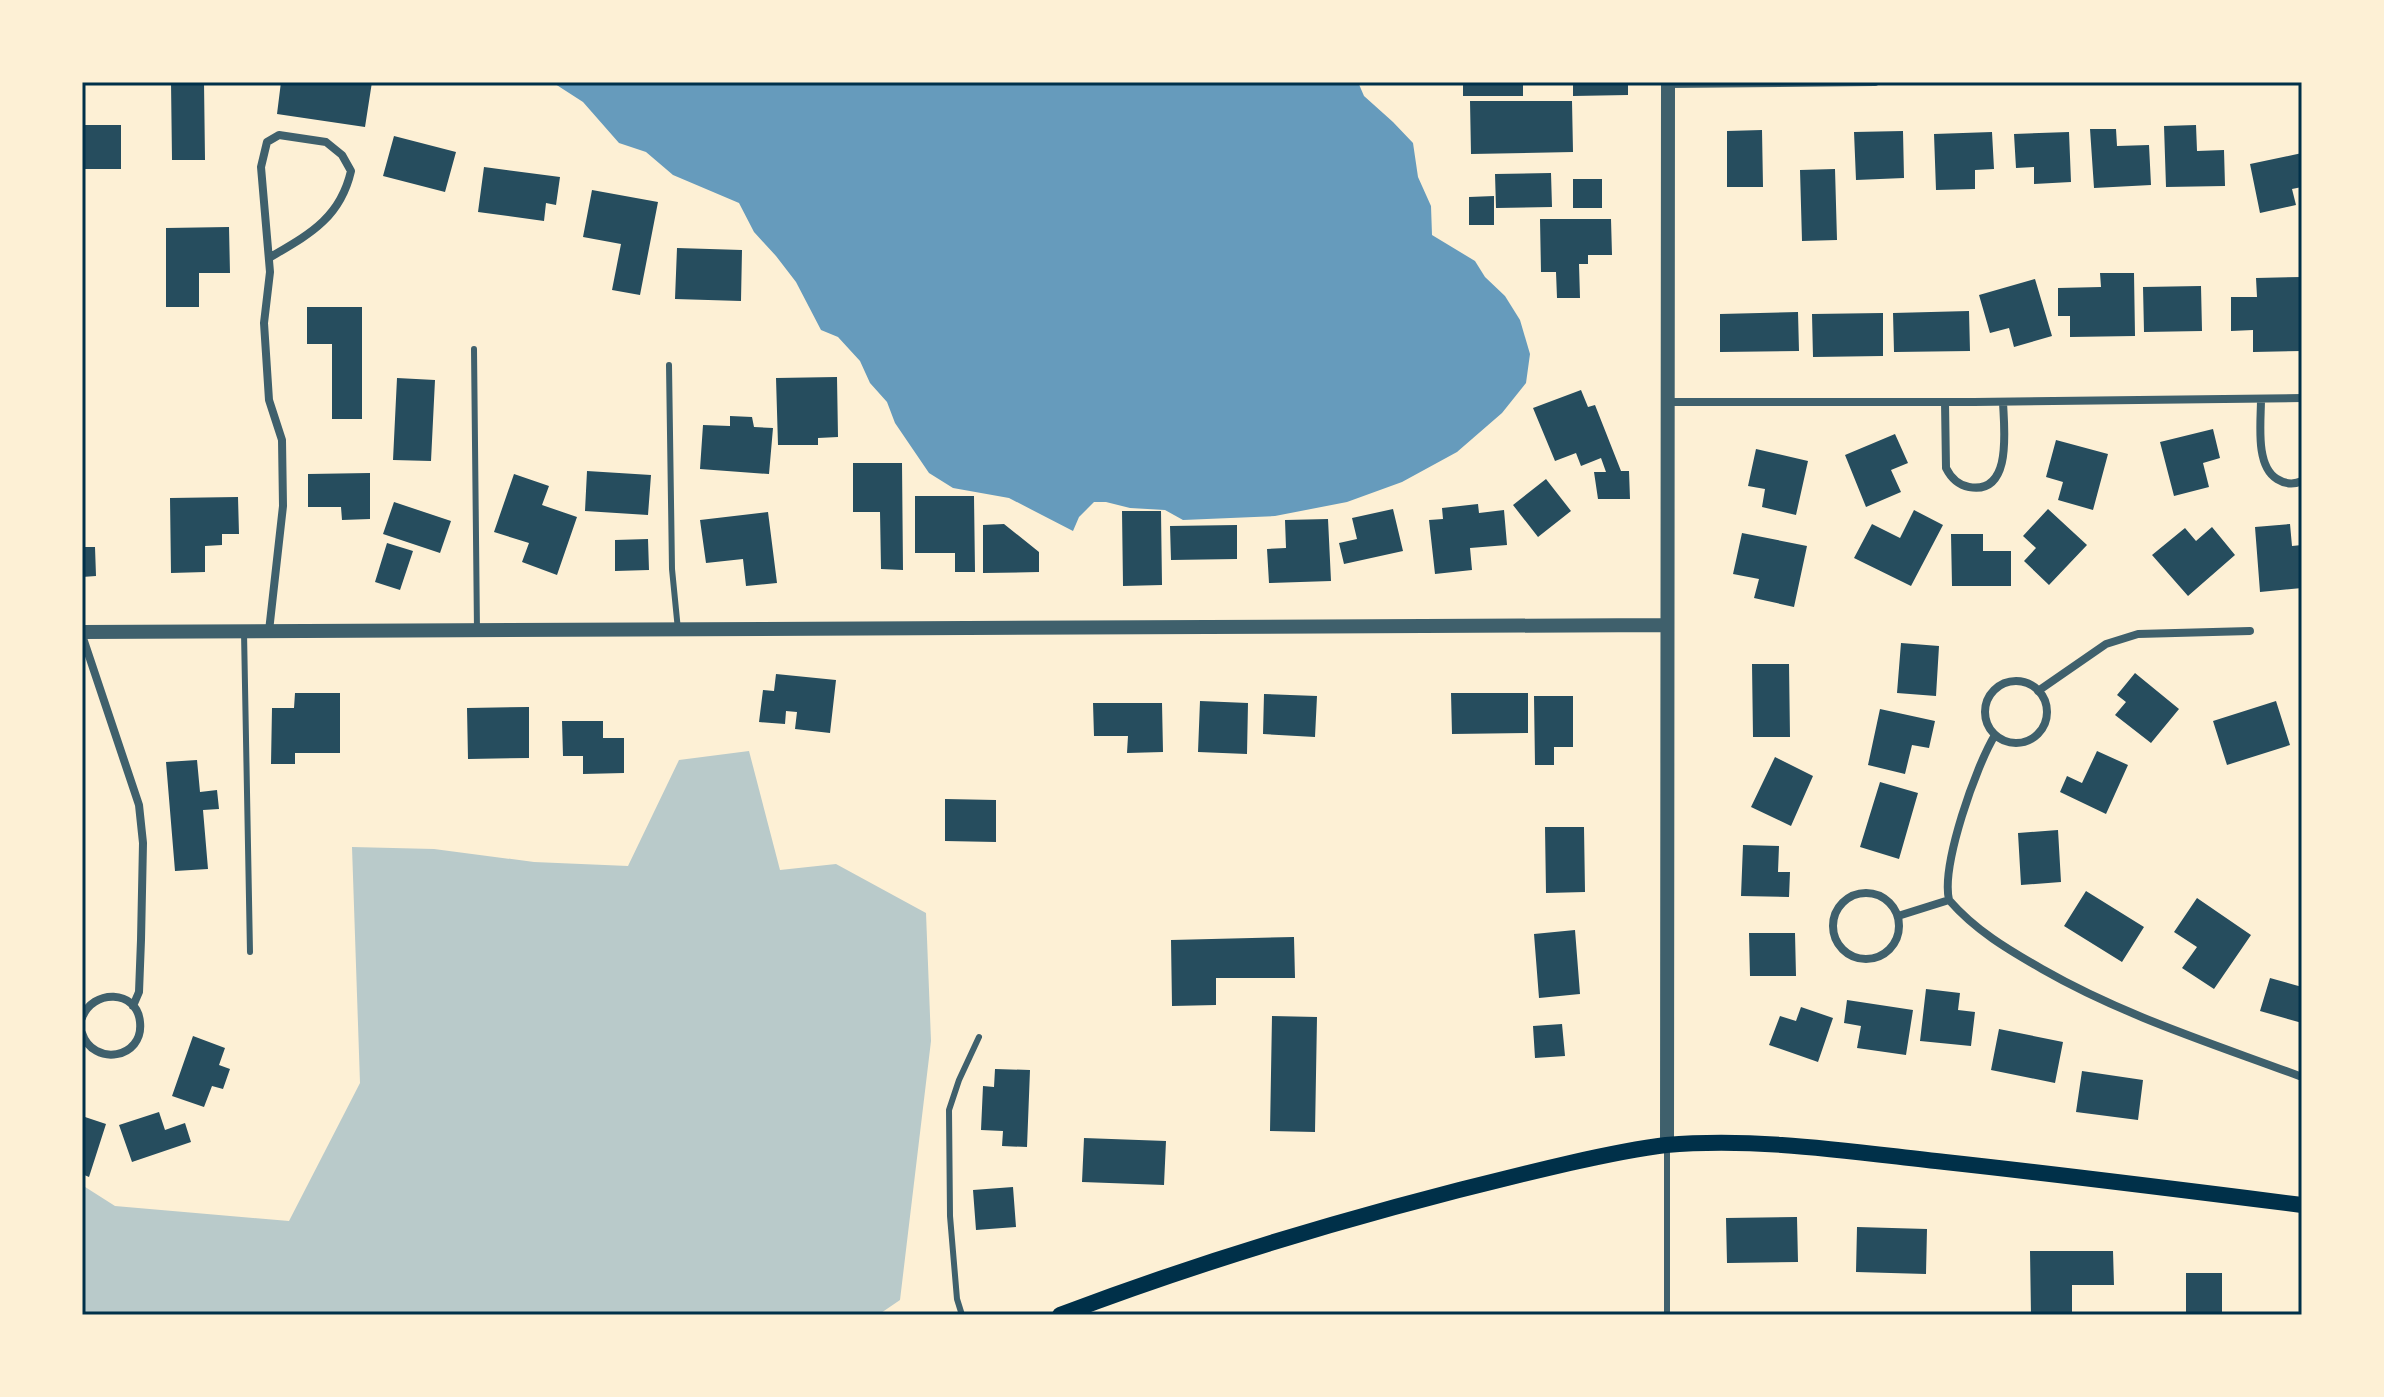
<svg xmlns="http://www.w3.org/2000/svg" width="2384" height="1397" viewBox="0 0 2384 1397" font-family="'Fira Sans Condensed',sans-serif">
<rect width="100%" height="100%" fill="#fdf0d5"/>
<!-- green -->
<path fill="#b9caca" d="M749,751l31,119 56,-6 90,49 5,128 -31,259 -22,15 -796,-2v-128l33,21 174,15 71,-138 -8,-236 82,2 100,13 94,4 51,-106z"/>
<!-- water -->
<path fill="#669bbc" d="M552,82h806l6,14 29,26 20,21 5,34 13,29 1,29 43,26 10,16 20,19 15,24 10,34 -4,29 -24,30 -45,39 -55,30 -55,20 -72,14 -92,4 -18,-10 -35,-2 -24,-6h-12l-15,15 -6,14 -64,-33 -56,-10 -24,-15 -34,-50 -8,-21 -17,-19 -10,-22 -22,-24 -17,-7 -25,-48 -20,-26 -22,-24 -15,-29 -66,-28 -27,-23 -27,-9 -36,-41z"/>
<!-- building -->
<path fill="#264d5e" d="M171,82h33l1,78h-33z
M281,82h91l-7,45 -88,-13z
M1463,82h60v14h-60z
M1573,82h55v13l-55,1z
M1470,101h102l1,51 -102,2z
M82,125h39v44h-39z
M2196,125l1,26 27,-1 1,36 -59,1 -2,-61z
M2090,129h26l1,17 32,-1 2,40 -57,3z
M1762,130l1,57h-36v-56z
M1903,131l1,47 -48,2 -2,-48z
M1992,132l2,37 -19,1v19l-39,1 -2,-56z
M2069,132l2,50 -37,2v-17l-18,1 -2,-34z
M394,136l62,16 -11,40 -62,-16z
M2302,153v34l-10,2 4,16 -36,8 -10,-49z
M484,167l76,10 -4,28 -10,-2 -2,18 -66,-9z
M1835,169l2,71 -35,1 -2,-71z
M1551,173l1,34 -56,1 -1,-34z
M1573,179h29v29h-29z
M592,190l66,12 -18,93 -28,-5 9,-46 -38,-7z
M1494,196v29h-25v-28z
M1540,219h71l1,36h-24v9h-9l1,34h-23l-1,-26h-15z
M229,227l1,46h-31v34h-33v-79z
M677,248l65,2 -1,51 -66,-2z
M2100,273h34l1,63 -65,1v-21h-12v-28l43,-1z
M2302,277v74l-49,1v-22l-22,1v-34h26l-1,-19z
M2035,279l17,57 -38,11 -5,-19 -19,5 -11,-38z
M2201,286l1,45 -58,1 -1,-45z
M307,307h55v112h-30v-75h-25z
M1969,311l1,40 -76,1 -1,-39z
M1798,312l1,39 -79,1v-38z
M1883,313v43l-70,1 -1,-43z
M837,377l1,60 -20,1v7h-40l-2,-67z
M397,378l38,2 -4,81 -38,-1z
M1581,390l7,17 7,-2 26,66h8l1,28h-32l-4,-27h12l-5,-14 -20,8 -5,-13 -21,8 -22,-53z
M730,416l22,1 2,10 19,1 -4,46 -69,-5 3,-44 27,1z
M2213,429l7,29 -17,5 6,24 -35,9 -14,-54z
M1895,434l13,29 -17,7 10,22 -35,15 -21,-52z
M2056,440l52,14 -15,56 -35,-10 5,-18 -17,-5z
M1756,449l52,12 -12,54 -34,-8 3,-18 -17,-3z
M853,463h49l1,107 -22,-1 -1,-57h-27z
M587,471l64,4 -3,40 -63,-4z
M370,473v46l-28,1 -1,-13h-33v-33z
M514,474l35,12 -7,19 35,12 -20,58 -35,-13 7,-19 -35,-11z
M1546,479l25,32 -33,26 -25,-32z
M915,496h59l1,76h-20v-19h-40z
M238,497l1,37h-17v11l-17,1v26l-34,1 -1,-75z
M394,502l57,19 -11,32 -57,-19z
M1478,504l1,9 25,-3 3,35 -37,3 2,22 -37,4 -6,-54 14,-1 -1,-11z
M1393,509l10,42 -59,13 -5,-21 18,-4 -5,-21z
M2048,509l39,36 -38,40 -25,-24 12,-13 -13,-12z
M1914,510l29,15 -32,61 -57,-28 18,-34 28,14z
M1122,511h39l1,74 -39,1z
M768,512l9,71 -31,3 -3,-27 -37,4 -6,-43z
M1328,519l3,62 -62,2 -2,-34 19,-1 -1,-28z
M1004,524l35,28v20l-56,1v-48z
M2290,524l2,22 10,-1v43l-42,4 -5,-65z
M1237,525v34l-66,1 -1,-34z
M2212,527l23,28 -47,41 -36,-41 33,-27 11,13z
M1742,533l65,13 -13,61 -40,-9 5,-19 -26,-5z
M1951,534h32v17h28v35h-59z
M648,539l1,31 -34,1v-31z
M387,543l26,8 -13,39 -25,-8z
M82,547h13l1,29 -14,1z
M1901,643l38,3 -3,50 -39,-3z
M1752,664h37l1,73h-37z
M2135,673l44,36 -28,34 -36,-28 11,-13 -9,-7z
M776,674l60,6 -6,53 -35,-4 2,-17 -11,-1 -1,13 -26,-2 4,-32 11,1z
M295,693h45v60h-45v11h-24l1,-56h22z
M1451,693h77v40l-76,1z
M1264,694l53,2 -2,41 -52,-3z
M1534,696h39v51h-19v18h-19z
M1200,701l48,2 -1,51 -49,-2z
M2276,701l14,44 -63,20 -14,-44z
M1093,703h69l1,49 -36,1 1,-17h-34z
M529,707v51l-61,1 -1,-51z
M1880,709l55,12 -6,27 -17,-3 -7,29 -37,-9z
M562,721h41v17h21v35l-41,1v-18h-20z
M2097,751l31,14 -22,49 -46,-22 7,-16 15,7z
M1775,757l38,19 -22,50 -40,-19z
M197,760l3,32 17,-2 2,19 -16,1 5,59 -33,2 -9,-109z
M1880,782l38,11 -19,66 -39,-12z
M945,799l51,1v42l-51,-1z
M1545,827h39l1,65 -39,1z
M2058,830l3,52 -40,3 -3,-52z
M1743,845l36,1 -1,26h12l-1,25 -48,-1z
M2086,891l58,36 -22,35 -58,-36z
M2197,898l54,37 -37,54 -32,-21 15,-21 -23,-15z
M1575,930l5,64 -41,4 -5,-64z
M1749,933h46l1,43h-46z
M1294,937l1,41h-79v27l-44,1 -1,-66z
M2270,978l32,9v36l-42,-12z
M1926,989l34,4 -2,17 17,2 -4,34 -51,-5z
M1847,1000l66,10 -7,45 -49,-7 4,-22 -17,-3z
M1801,1007l32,11 -15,44 -49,-17 11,-29 16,5z
M1272,1016l45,1 -2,115 -45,-1z
M1562,1024l3,32 -30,2 -2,-32z
M1999,1029l64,13 -8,41 -64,-13z
M193,1036l32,12 -6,17 11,4 -7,20 -11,-3 -8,21 -32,-11z
M995,1069l35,1 -3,77 -25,-1 1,-15 -22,-1 2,-44 11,1z
M2082,1071l61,9 -5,40 -62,-8z
M159,1112l6,18 20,-7 6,19 -59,20 -13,-37z
M82,1116l24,8 -17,53 -7,-3z
M1084,1138l82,3 -2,44 -82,-3z
M1013,1187l3,40 -40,3 -3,-40z
M1797,1217l1,45 -71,1 -1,-45z
M1857,1227l70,2 -1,45 -70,-2z
M2030,1251h83l1,34h-42v30h-41z
M2186,1273h36v42h-36z"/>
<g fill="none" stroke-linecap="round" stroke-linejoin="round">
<!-- service -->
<path stroke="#3f606c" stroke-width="6" d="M474,349l3,282
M669,365l3,204 6,61
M244,632l6,320
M962,1315l-5,-16 -7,-83 -1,-106 10,-30 20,-43
M1667,1315v-168"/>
<!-- minor -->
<path stroke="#3f606c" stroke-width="8" d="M1668,84l207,-2
M269,258c39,-23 71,-39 82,-87l-9,-16 -16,-13 -47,-7 -12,7 -6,25 9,105 -6,51 5,77 13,40 1,66 -14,125
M2261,399c0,23 -6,67 16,80 8,5 16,6 25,2
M1668,402h306l328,-4
M1945,402l1,66c5,10 12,17 23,19 44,8 35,-59 34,-85
M82,635l57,170 4,38 -2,97 -2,52 -6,14
M1985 712a31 31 0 1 1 62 0a31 31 0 1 1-62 0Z
M2038,691l68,-47 32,-10 112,-3
M1833 926a33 33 0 1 1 66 0a33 33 0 1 1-66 0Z
M1949,900c26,30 58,49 93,69 82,47 172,75 260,108
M1949,900c-8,-35 27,-134 46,-165
M1898,916l51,-16
M82,1018c10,-29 55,-29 58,4 4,37 -47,45 -58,11"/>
<!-- tertiary -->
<path stroke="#3f606c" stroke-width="14" d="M82,632l1584,-7
M1667,1145l1,-1063"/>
<!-- secondary -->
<path stroke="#003049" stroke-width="16" d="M1060,1315c166,-63 337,-112 510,-152 31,-7 63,-14 96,-18 93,-8 187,7 279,17 119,13 238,28 357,43"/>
</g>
<!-- border -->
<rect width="2384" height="1397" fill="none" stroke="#fdf0d5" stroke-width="168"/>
<rect x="84" y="84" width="2216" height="1229" fill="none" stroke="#003049" stroke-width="3"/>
</svg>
